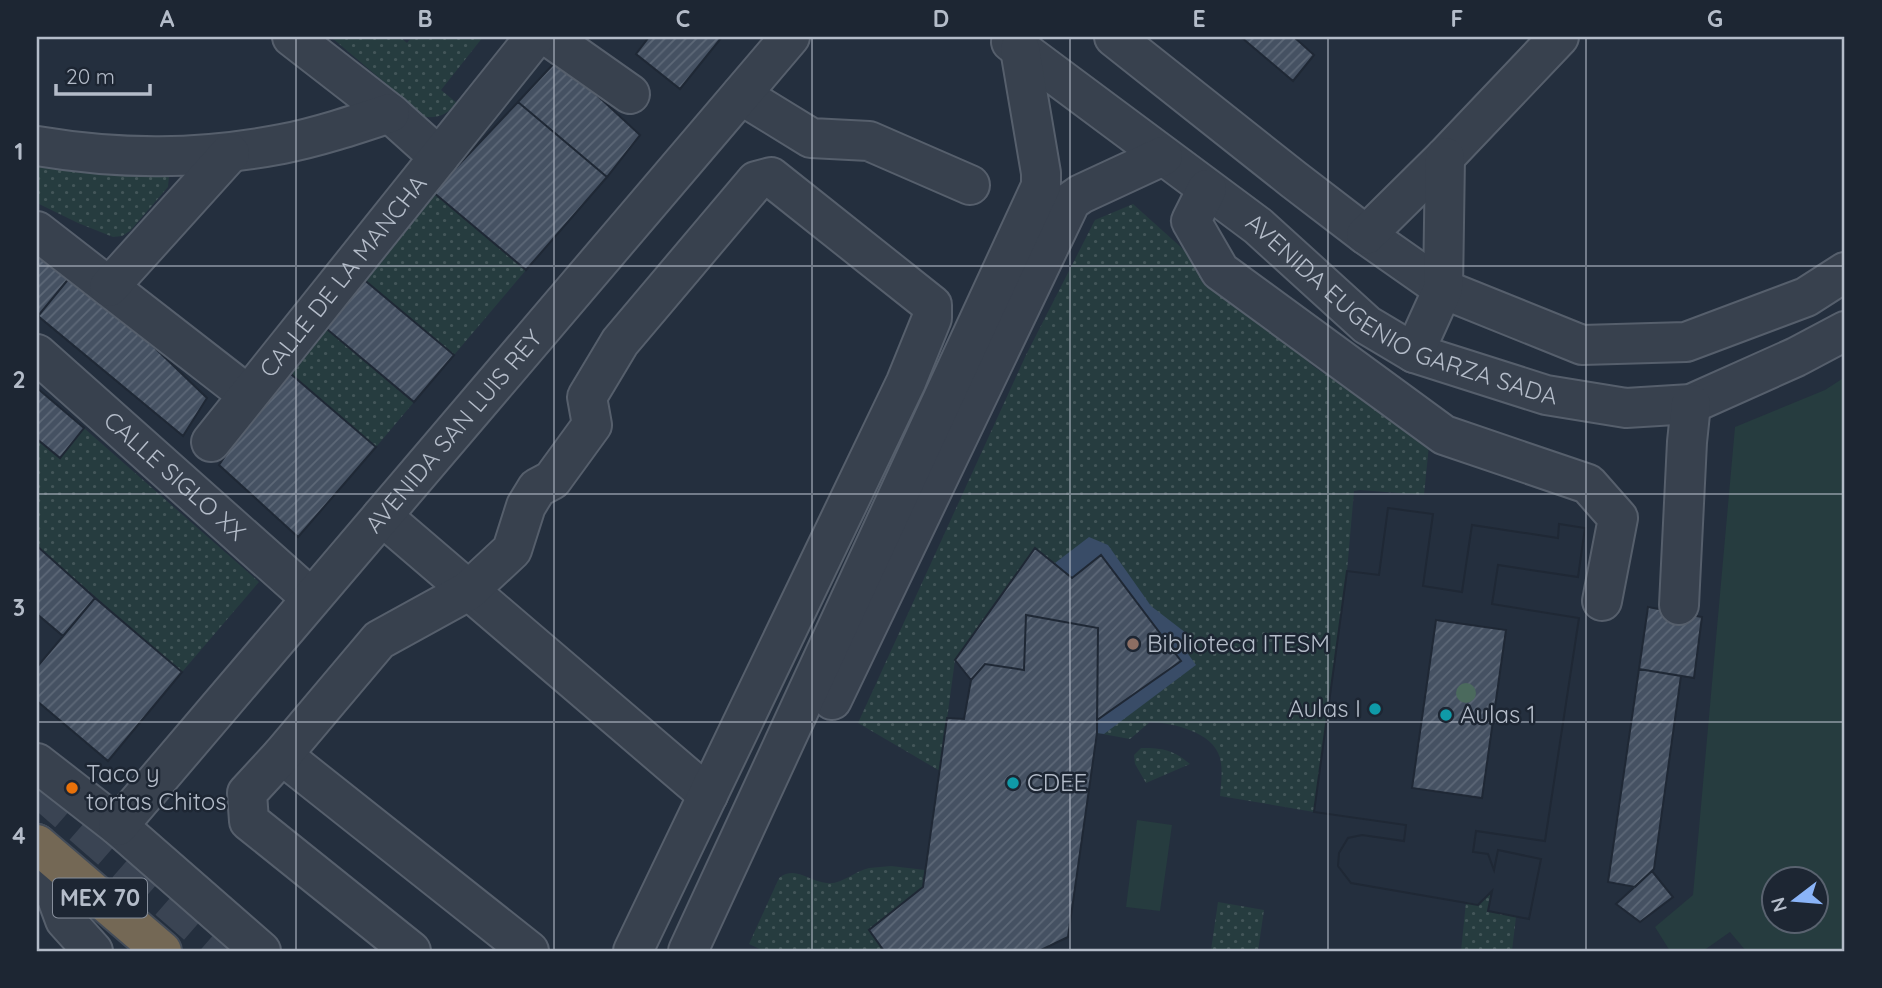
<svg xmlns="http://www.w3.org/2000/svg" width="1882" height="988" viewBox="0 0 1882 988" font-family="Quicksand,sans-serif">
<defs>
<pattern id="park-dots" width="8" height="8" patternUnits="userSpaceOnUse" patternTransform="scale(1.75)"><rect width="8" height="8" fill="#263c3f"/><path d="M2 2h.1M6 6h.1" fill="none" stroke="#435659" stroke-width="1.8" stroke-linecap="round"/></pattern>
<pattern id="building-hatch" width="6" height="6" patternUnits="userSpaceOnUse" patternTransform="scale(1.75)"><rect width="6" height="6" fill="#455162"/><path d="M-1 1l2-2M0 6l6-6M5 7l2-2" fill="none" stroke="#5d6877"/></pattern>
</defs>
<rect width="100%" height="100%" fill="#242f3e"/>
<!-- grass -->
<path fill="#263c3f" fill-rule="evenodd" d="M1845,377v574h-99l-16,-19 -27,19h-33l-15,-24 38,-32 42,-468 90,-37zM1773,880h42v42h-42z
M1137,820l35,5 -12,86 -34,-4z"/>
<!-- park -->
<path fill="url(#park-dots)" d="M331,37h69l7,6 5,-6h71l-42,53 16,13c-10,11 -16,15 -32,14z
M37,155l129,14 3,7 -1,11 -38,44 -8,5 -9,1 -35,-14 -41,-20z
M433,192l93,78 -72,85 -92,-77z
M1133,204l180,162 116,79 -5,50 -64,-5 -6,1 -7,80 -33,241 -94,-16c1,-12 3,-26 0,-38 -7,-26 -46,-35 -70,-36l-20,17 -33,-6v-13l84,-59 -80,-106 -29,23 -37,-30 -80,112 -15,111 -82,-48 168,-368 69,-135z
M322,325l92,77 -38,45 -91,-78z
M84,428l175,154 -77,90 -145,-126v-107l23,18z
M1141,748c23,0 32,2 49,16l-44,19 -11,-19 -1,-9z
M891,866l34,4 -2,17 -54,42 15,22h-120l-15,-7 30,-66c17,-13 30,4 48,5 14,2 28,-12 42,-15 7,-1 15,-1 22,-2z
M1492,891l-4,20 28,6 -4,34h-51l5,-49 12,2z
M1218,902l46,8 -6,41 -47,-1z"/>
<!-- water -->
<path fill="#394c67" d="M1089,537l19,8 43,61 35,27 -5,11 15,21 -92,69 -7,-1v-13l84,-59 -80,-106 -29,23 -17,-15z"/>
<!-- building -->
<path fill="url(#building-hatch)" stroke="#1f2835" stroke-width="2" fill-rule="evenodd" d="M649,37h73l-42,52 -44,-35z
M1241,37h53l20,18 -21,26z
M558,59l82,76 -33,42 -89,-75z
M518,102l89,75 -81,93 -93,-78z
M37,247l38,24 -37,45 -1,-1z
M75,271l132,127 -24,38 -145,-120z
M362,278l92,77 -40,47 -92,-77z
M285,369l91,78 -78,90 -79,-72z
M37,388l47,40 -24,30 -23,-19z
M1388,508l45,6 -10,72 39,6 10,-67 86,13 1,-14 26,4 -7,49 -80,-12 -3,20 -3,19 87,14 -34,223 -69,-10 -3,21 15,2 6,16 4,-20 43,9 -12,60 -41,-8 4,-20 -14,14 -127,-22 -13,-17 1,-13 9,-15 14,-3 42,6 2,-16 -92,-13 33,-241 32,4zM1436,620l70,10 -24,168 -70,-10z
M1388,508l45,6 -10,72 39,6 10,-67 86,13 1,-14 26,4 -7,49 -80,-12 -3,20 -3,19 87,14 -34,223 -69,-10 -3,21 15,2 6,16 4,-20 43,9 -12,60 -41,-8 4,-20 -14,14 -127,-22 -13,-17 1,-13 9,-15 14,-3 42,6 2,-16 -92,-13 33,-241 32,4z
M37,546l58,52 -32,38 -26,-22z
M1035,548l37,30 29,-23 80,106 -84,59 1,-92 -72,-13 -2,55 -39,-6 -14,16 -16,-20z
M95,598l87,74 -74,89 -71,-60v-34z
M1648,607l54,10 -8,61 -55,-9z
M1026,615l72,13 -1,105 -29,204 -29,14h-155l-15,-21 54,-43 24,-169 17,1 7,-39 14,-16 39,6z
M1639,669l42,7 -27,193 -19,18 -27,-5z
M1652,871l21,26 -33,25 -24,-18z"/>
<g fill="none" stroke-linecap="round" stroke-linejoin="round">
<!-- minor-tunnel -->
<path stroke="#3a4453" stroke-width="38" stroke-dasharray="38 19" stroke-linecap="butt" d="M39,788l187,163"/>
<defs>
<g id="minor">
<path d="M292,37l98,76 49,44"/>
<path d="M549,37l81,57"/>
<path d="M1114,37l179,142 73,56 77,54 139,56 104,-3 120,-45 39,-25"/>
<path id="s1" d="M1011,42l247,184 109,99 47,28 132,42 80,13 65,-4 105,-47 49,-26"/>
<path d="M741,95l70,43 58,3 101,44"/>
<path d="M37,146c84,14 161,14 245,-2 36,-7 72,-19 108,-31"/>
<path d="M1207,189l-16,32 29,50 224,164 144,49 30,34 -16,83"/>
<path d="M37,231l211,164"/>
<path d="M1366,235l79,-78 114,-120"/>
<path d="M109,287l121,-134"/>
<path d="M1414,353l29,-64 2,-132"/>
<path id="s2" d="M37,354l274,244"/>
<path id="s3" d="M211,442l324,-405"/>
<path d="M382,516l326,279"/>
<path d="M1679,605l8,-163 4,-38"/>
<path d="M832,700l239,-499 10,-7 82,-38"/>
<path d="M282,755l247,196"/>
<path d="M37,763l81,63 143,125"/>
<path id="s4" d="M118,826l672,-789"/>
<path d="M37,844l28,76 28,31"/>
<path d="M411,951l-162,-130 -2,-28 35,-38 97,-115 89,-49 44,-41 14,-44 11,-18 15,-8 40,-55 -5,-28 33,-55 136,-161 15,-4 161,128v13l-26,64 -273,569"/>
<path d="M688,951l353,-765v-13l-21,-124"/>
</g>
<path id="highway" d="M37,844l125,107"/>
</defs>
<!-- minor casing -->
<use href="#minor" stroke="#565f6c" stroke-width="42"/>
<!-- highway casing -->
<use href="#highway" stroke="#434c59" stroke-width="42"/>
<!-- minor -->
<use href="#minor" stroke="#38414e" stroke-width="38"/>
<!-- highway -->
<use href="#highway" stroke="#746855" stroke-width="38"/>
</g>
<!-- trees -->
<circle fill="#4b6a5d" cx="1466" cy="693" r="10"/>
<!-- grid -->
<path fill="none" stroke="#b4bcc9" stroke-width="2" stroke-opacity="0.55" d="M296,37v914M554,37v914M812,37v914M1070,37v914M1328,37v914M1586,37v914M37,266h1808M37,494h1808M37,722h1808"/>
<!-- markers -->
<circle fill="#8d6e63" stroke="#1d2633" stroke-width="2.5" cx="1133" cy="644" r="7"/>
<g fill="#0f9aa8" stroke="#1d2633" stroke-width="2.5">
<circle cx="1375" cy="709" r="7"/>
<circle cx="1446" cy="715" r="7"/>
<circle cx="1013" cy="783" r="7"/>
</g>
<circle fill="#e8710a" stroke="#1d2633" stroke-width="2.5" cx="72" cy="788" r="7"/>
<g text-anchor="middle" stroke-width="5" stroke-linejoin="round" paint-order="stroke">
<!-- shield labels -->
<rect fill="#1d2633" stroke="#878f9c" stroke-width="2" x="53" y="878.5" width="94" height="39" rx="5"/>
<g font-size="23" font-weight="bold" fill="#b4bcc9">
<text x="100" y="906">MEX 70</text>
</g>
<!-- street labels -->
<g font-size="24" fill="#b4bcc9" stroke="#1d2633">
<text dy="8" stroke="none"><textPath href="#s3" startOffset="212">CALLE DE LA MANCHA</textPath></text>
<text dy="8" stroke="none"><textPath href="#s1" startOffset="478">AVENIDA EUGENIO GARZA SADA</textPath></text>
<text dy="8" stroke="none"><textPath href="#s4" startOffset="518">AVENIDA SAN LUIS REY</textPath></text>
<text dy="8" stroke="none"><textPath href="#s2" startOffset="184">CALLE SIGLO XX</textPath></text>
</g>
<!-- poi labels -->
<g font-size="24" fill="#b4bcc9" stroke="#1d2633" text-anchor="start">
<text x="1147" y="652">Biblioteca ITESM</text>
<text x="1361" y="717" text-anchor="end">Aulas I</text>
<text x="1460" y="723">Aulas 1</text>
<text x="86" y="782">Taco y<tspan x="86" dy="28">tortas Chitos</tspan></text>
<text x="1027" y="791">CDEE</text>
</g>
</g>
<!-- border -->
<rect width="1882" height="988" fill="none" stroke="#1d2633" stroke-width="77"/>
<!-- north arrow -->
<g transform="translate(1795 900) rotate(254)"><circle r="33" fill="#1d2633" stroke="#59626f" stroke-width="2"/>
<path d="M0-5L12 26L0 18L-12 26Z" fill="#8ab4f8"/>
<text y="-10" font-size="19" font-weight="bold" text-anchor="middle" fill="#b4bcc9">N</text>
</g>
<!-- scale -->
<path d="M56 84v10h94v-10" fill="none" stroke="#b4bcc9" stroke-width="3.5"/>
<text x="66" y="84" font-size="21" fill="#b4bcc9" stroke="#1d2633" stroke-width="5" paint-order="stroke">20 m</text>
<rect x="38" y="38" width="1805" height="912" fill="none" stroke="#b4bcc9" stroke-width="2.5"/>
<g font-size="23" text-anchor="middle" font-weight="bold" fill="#b4bcc9">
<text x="167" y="27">A</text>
<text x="425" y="27">B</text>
<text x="683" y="27">C</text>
<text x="941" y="27">D</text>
<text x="1199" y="27">E</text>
<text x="1457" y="27">F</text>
<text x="1715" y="27">G</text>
<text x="19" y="160">1</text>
<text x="19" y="388">2</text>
<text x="19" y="616">3</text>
<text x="19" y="844">4</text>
</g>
</svg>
